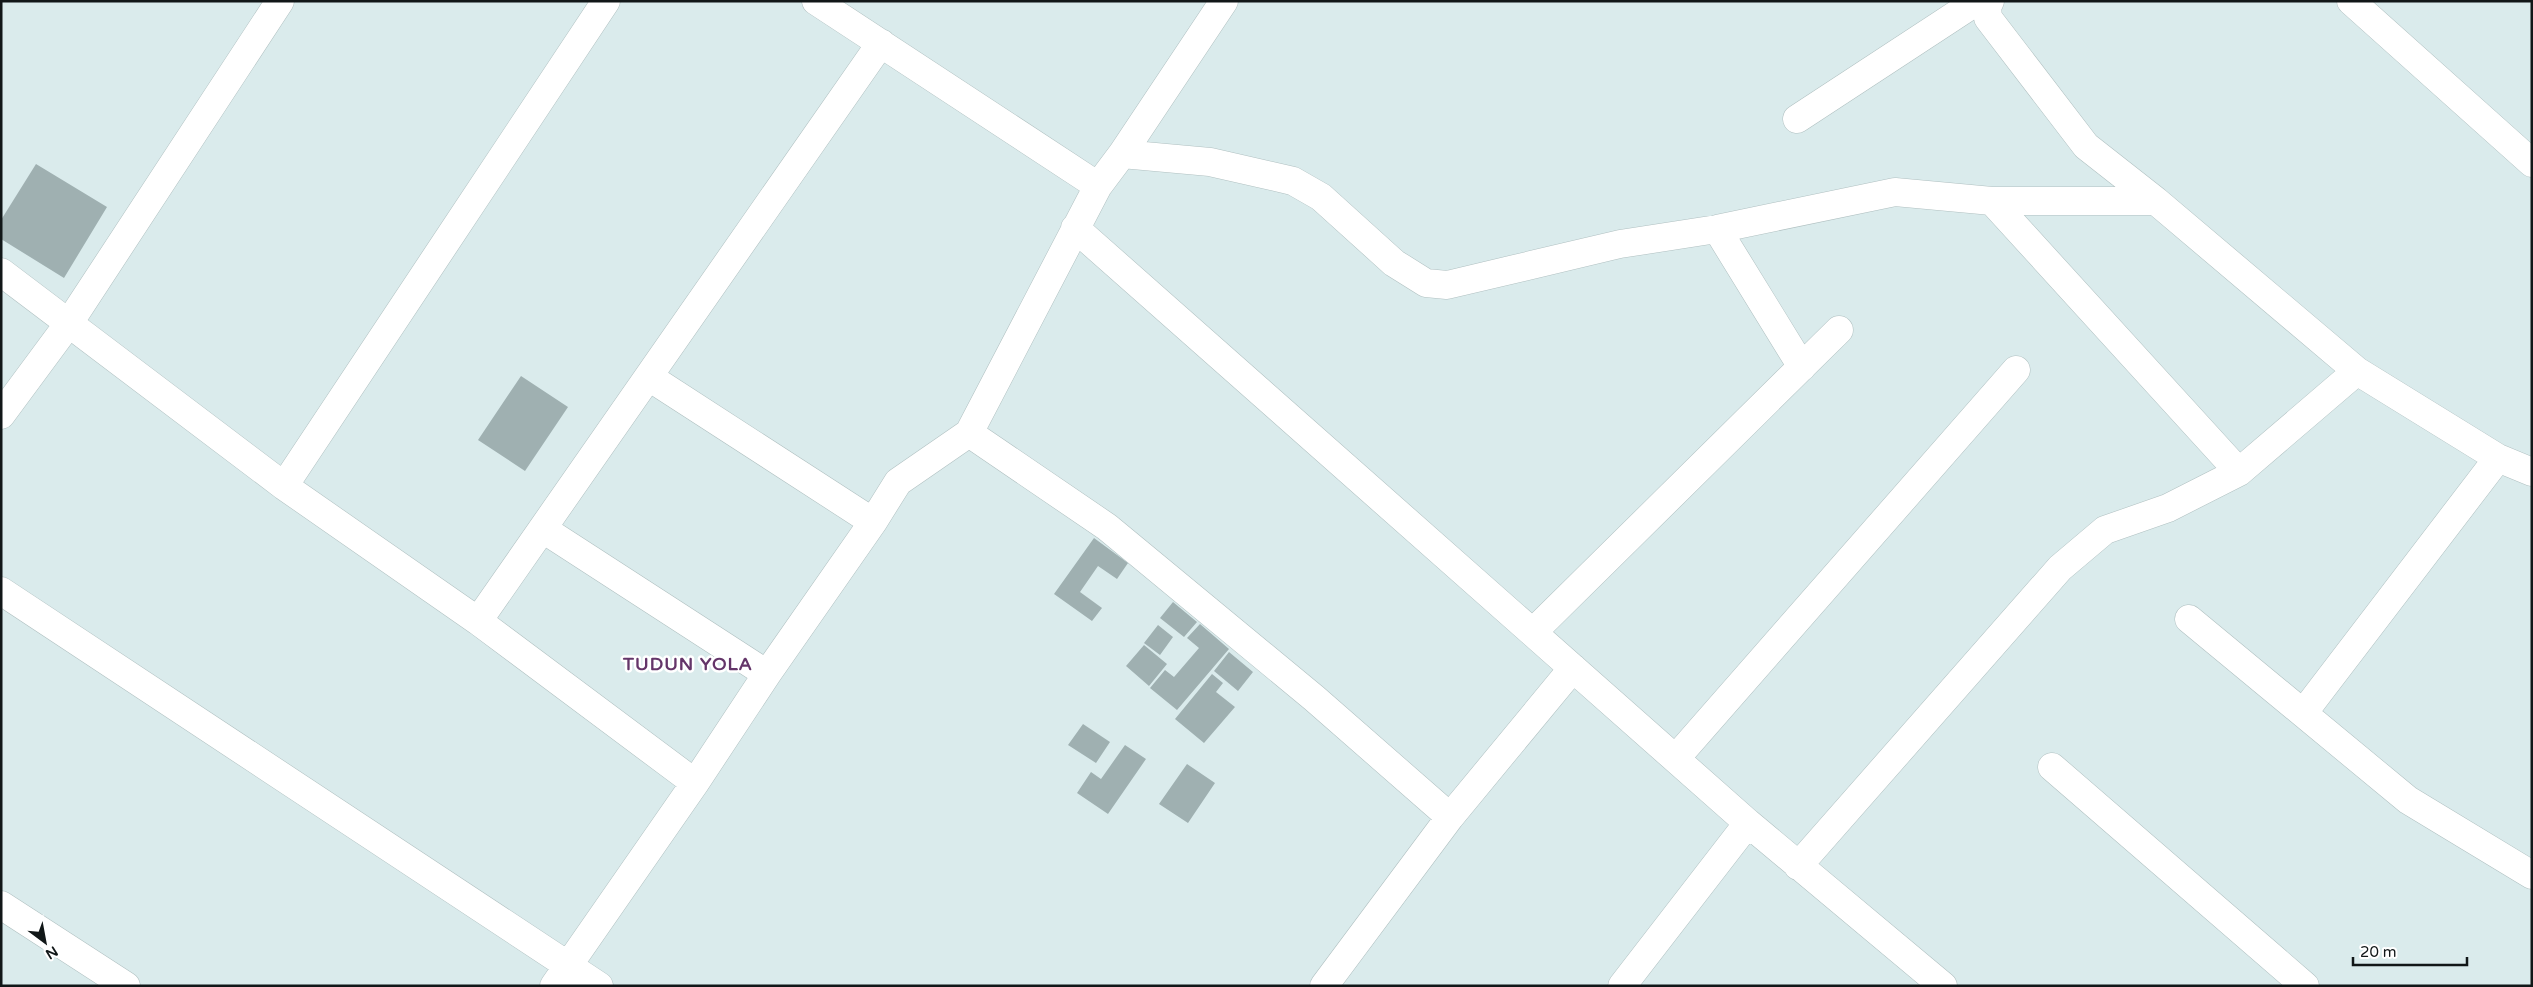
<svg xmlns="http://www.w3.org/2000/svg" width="2533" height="987" viewBox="0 0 2533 987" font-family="'Varela Round',sans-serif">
<rect width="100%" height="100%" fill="#daebec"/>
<!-- building -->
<path fill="#9fb0b1" d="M36,164l71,43 -43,71 -63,-39v-19z
M521,376l47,31 -43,64 -47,-31z
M1094,538l34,25 -11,16 -19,-13 -18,26 22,16 -10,13 -38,-27z
M1173,602l24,20 -13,15 -24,-19z
M1200,624l29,25 -52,61 -27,-22 15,-18 9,7 25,-29 -12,-10z
M1158,625l15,12 -13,18 -16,-12z
M1144,645l23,19 -18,22 -23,-20z
M1229,652l24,20 -15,19 -24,-20z
M1212,674l11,9 -7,9 19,15 -31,36 -29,-24z
M1083,724l27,18 -14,21 -28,-18z
M1125,745l21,14 -38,55 -31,-21 14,-21 10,7z
M1187,764l28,19 -27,40 -29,-19z"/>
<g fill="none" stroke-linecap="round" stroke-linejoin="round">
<defs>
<path id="minor" d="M816,1l282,185
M1990,1l-3,6 1,11 98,128 70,55 201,170 141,87 34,14
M2351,1l181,162
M1797,119l180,-118
M1122,154l88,8 83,19 28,16 73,66 32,20 21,2 173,-41 97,-15 178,-37 97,9h164
M1992,201l247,271
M1075,228l673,595 195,163
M1717,229l85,138
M1,272l283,214 194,135 217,162
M649,377l224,145
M1,415l68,-92 211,-322
M969,433l138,94 207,171 136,119
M284,486l322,-485
M543,529l224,145
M1,591l598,395
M2189,619l219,181 124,75
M478,621l403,-578
M1533,632l306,-302
M2304,712l194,-254
M1676,758l340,-388
M2052,767l253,219
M1798,866l262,-298 45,-38 63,-22 71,-36 118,-101
M1,905l125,81
M554,986l141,-203 72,-109 106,-152 25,-40 71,-49 129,-247 24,-32 102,-153
M1324,986l126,-169 123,-149
M1622,986l126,-163"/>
</defs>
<!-- minor casing -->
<use href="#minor" stroke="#b0c0c1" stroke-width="29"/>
<!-- minor -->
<use href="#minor" stroke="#fff" stroke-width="28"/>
</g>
<g text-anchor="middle" stroke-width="5" stroke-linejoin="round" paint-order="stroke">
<!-- district labels -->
<g font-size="18" font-weight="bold" letter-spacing="1" fill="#643569" stroke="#fff">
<text x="688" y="670">TUDUN YOLA</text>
</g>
</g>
<!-- border -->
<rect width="2533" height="987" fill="none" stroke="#111718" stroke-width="5"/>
<!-- north arrow -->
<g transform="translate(45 942) rotate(148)" stroke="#ffffff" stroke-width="4" paint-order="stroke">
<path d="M0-4L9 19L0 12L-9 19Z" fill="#111718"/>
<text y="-8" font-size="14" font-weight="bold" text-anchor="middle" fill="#111718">N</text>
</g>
<!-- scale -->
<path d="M2353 957v8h114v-8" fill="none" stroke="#111718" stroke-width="2.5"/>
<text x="2360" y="957" font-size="15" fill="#111718" stroke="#ffffff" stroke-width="4" paint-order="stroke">20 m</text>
</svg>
